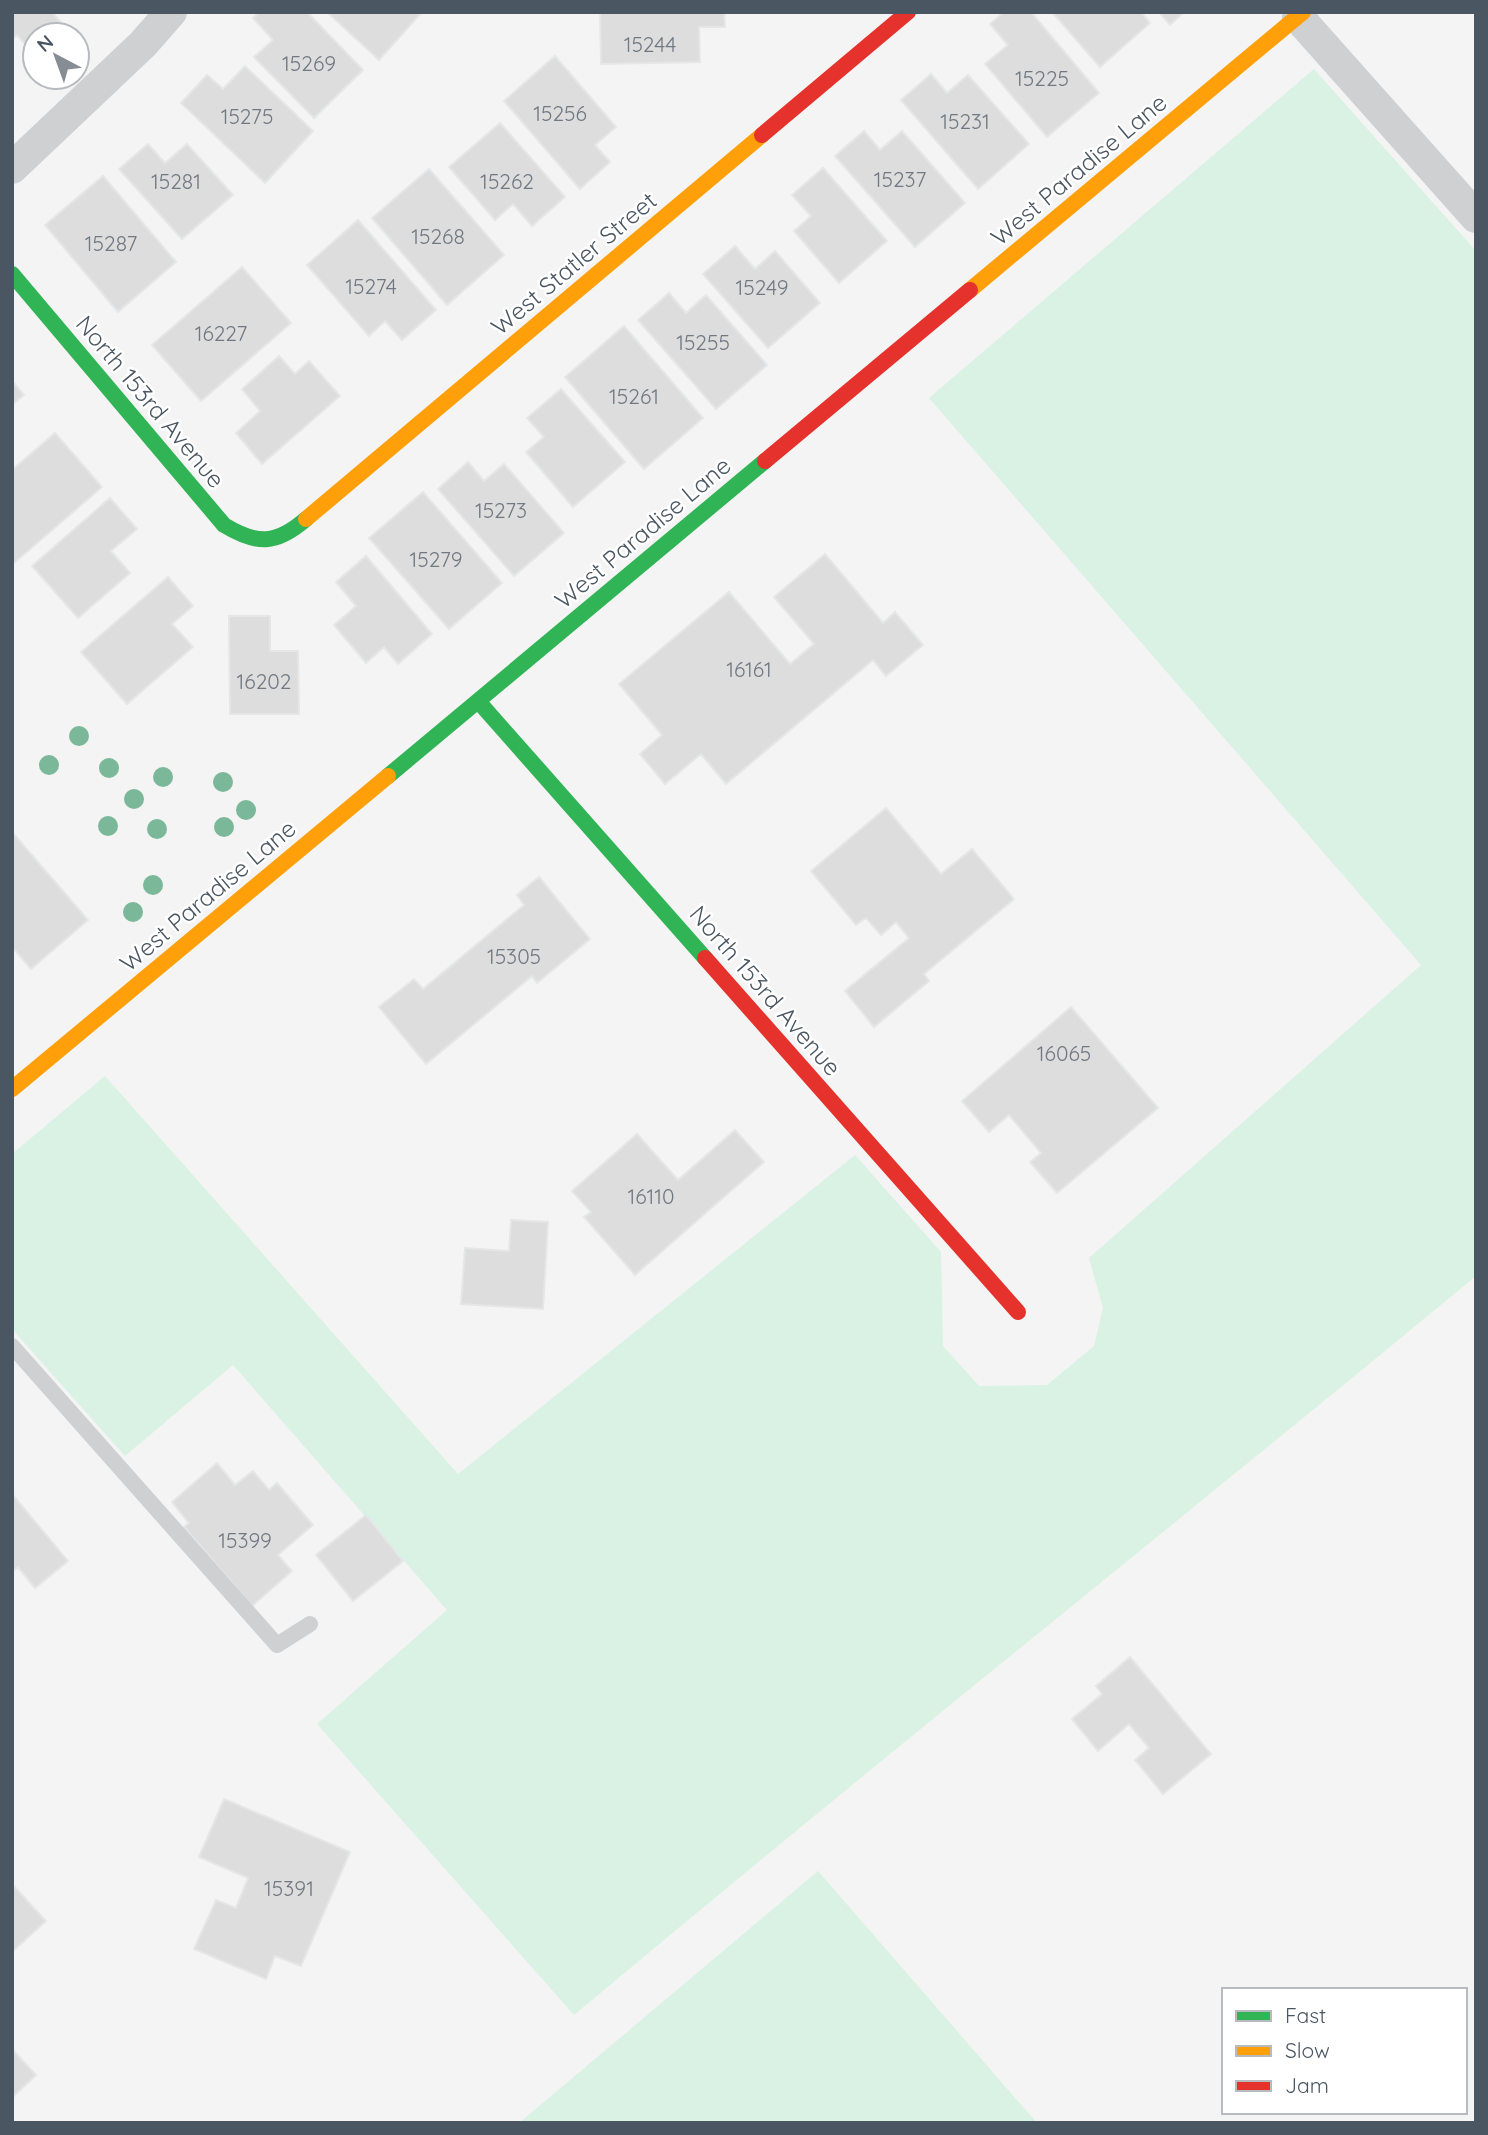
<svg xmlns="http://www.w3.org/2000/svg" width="1488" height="2135" viewBox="0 0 1488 2135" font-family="Quicksand,sans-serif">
<rect width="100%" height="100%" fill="#f4f4f4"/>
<!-- green -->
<path fill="#d9f2e3" d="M1314,69l162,182v1025c-300,248 -604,489 -902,739l-257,-291 130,-114 -214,-245 -108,91 -113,-127v-175l93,-78 353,398 397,-319 86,97 2,94 36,40 68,-1 47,-39 9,-38 -14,-50 332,-293 -492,-567z
M818,1871l219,252h-518z"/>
<!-- building -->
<path fill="#ddddde" stroke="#e5e6e7" stroke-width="2" d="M12,12h40l13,15 -9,8h-21l-1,19 -17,-19 -5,4z
M259,12h48l56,58 -49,48 -60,-61 19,-17 -20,-22z
M327,12h95l-43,48z
M600,12h124l1,15h-26l1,35 -99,2z
M1004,12h27l68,81 -52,44 -62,-73 23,-19 -18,-21z
M1052,12h89l9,11 -50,44z
M1159,12h25l-14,13z
M555,56l61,71 -21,18 15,17 -30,27 -76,-88z
M245,66l68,65 -48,52 -84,-80 26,-28 16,14z
M931,74l16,19 21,-18 61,69 -51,45 -77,-89z
M500,123l65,74 -33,29 -19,-22 -18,16 -46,-53z
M864,131l16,19 22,-19 63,72 -50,44 -80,-91z
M148,144l17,19 22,-19 46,51 -51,44 -63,-70z
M823,168l64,73 -48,42 -45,-52 17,-15 -19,-21z
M429,169l75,86 -57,50 -75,-87z
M103,176l73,86 -58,50 -73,-87z
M358,220l78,90 -34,30 -17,-19 -16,15 -62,-71z
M735,246l20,23 20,-18 45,52 -52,45 -65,-74z
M242,267l49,56 -90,78 -49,-56z
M669,293l17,20 20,-18 61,70 -51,44 -78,-89z
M624,326l79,92 -59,51 -79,-92z
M279,356l16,18 14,-13 31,35 -78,68 -26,-31 24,-22 -18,-22z
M12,381l12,14 -12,10z
M561,389l64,73 -52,45 -47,-55 18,-15 -17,-19z
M55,433l47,54 -88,76 -2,-2v-91z
M468,462l16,19 20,-17 60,69 -50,43 -76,-87z
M423,492l79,91 -53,46 -80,-91z
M110,498l27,31 -26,22 19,22 -52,45 -46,-52z
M825,554l58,69 12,-11 28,33 -37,31 -13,-16 -147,124 -25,-30 -36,30 -25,-30 22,-19 -43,-51 110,-92 61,72 24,-20 -40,-47z
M366,556l66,78 -34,30 -14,-17 -18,16 -32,-38 22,-19 -20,-24z
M168,577l25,29 -21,18 21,23 -66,57 -46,-52z
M229,616h41v35h28l1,63h-69z
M886,808l55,66 31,-25 42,50 -90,75 5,7 -55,46 -29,-36 64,-53 -13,-16 -15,13 -15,-17 -10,7 -45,-54z
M12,832l76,88 -57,49 -19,-22z
M539,877l51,62 -53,44 -5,-7 -106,88 -47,-57 35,-28 9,10 101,-84 -7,-10z
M1071,1007l87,101 -101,85 -27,-31 11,-9 -32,-38 -20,17 -27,-31z
M735,1130l29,32 -129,113 -51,-58 7,-5 -19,-21 65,-57 41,46z
M511,1220l37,2 -5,87 -82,-5 4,-56 44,3z
M217,1463l18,22 18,-14 16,19 8,-7 36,42 -35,30 14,16 -40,35 -68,-79 5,-4 -17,-21z
M12,1494l56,67 -33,27 -17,-21 -6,5z
M366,1515l37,46 -50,40 -37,-46z
M1130,1657l81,97 -48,40 -28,-34 14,-12 -20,-24 -31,27 -26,-32 30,-25 -6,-8z
M224,1799l126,53 -49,114 -26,-10 -9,23 -72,-30 22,-49 20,8 12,-30 -49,-21z
M12,1884l34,37 -34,31z
M12,2049l24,26 -24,23z"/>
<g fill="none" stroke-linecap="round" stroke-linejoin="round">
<!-- lane -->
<path stroke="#ced0d2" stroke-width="16" d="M12,1346l265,299 33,-21"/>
<!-- street -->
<path stroke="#ced0d2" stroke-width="32" d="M1298,17l178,200
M12,168l131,-124 28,-32"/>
<!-- fast -->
<path stroke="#30b455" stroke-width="16" d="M12,274l212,251c33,20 52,20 82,-6
M478,701l227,257
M388,776l377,-315"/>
<!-- slow -->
<path stroke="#ff9f0a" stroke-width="16" d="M970,290l333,-278
M306,519l456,-384
M12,1089l376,-313"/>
<!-- jam -->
<path stroke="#e5322d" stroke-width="16" d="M762,135l146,-123
M765,461l205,-171
M705,958l313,354"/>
</g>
<!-- trees -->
<g fill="#7ab899">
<circle cx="79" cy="736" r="10"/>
<circle cx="49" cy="765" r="10"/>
<circle cx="109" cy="768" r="10"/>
<circle cx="163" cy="777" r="10"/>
<circle cx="223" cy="782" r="10"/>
<circle cx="134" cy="799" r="10"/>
<circle cx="246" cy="810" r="10"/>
<circle cx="108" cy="826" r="10"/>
<circle cx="224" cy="827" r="10"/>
<circle cx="157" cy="829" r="10"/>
<circle cx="153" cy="885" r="10"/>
<circle cx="133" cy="912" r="10"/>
</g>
<g text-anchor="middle" stroke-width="5" stroke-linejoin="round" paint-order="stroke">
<!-- number labels -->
<g font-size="21" fill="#707881">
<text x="650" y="52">15244</text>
<text x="309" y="71">15269</text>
<text x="1042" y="86">15225</text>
<text x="560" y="121">15256</text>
<text x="247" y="124">15275</text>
<text x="965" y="129">15231</text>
<text x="900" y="187">15237</text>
<text x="176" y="189">15281</text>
<text x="507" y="189">15262</text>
<text x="438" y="244">15268</text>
<text x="111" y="251">15287</text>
<text x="371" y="294">15274</text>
<text x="762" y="295">15249</text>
<text x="221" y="341">16227</text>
<text x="703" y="350">15255</text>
<text x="634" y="404">15261</text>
<text x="501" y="518">15273</text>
<text x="436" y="567">15279</text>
<text x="749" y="677">16161</text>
<text x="264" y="689">16202</text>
<text x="514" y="964">15305</text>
<text x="1064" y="1061">16065</text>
<text x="651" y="1204">16110</text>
<text x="245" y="1548">15399</text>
<text x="289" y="1896">15391</text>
</g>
<!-- street labels -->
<g font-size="24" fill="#4a5661" stroke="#fff">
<text transform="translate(1079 170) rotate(-40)" y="8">West Paradise Lane</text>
<text transform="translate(574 264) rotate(-40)" y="8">West Statler Street</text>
<text transform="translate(150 402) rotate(50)" y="8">North 153rd Avenue</text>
<text transform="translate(643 533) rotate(-40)" y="8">West Paradise Lane</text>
<text transform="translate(208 896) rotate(-40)" y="8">West Paradise Lane</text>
<text transform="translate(765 991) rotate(49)" y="8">North 153rd Avenue</text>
</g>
</g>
<!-- border -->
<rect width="1488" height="2135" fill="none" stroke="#4a5661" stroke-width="28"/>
<!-- legend -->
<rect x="1222" y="1988" width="245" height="126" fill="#ffffff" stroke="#b7bbc0" stroke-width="2"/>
<rect x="1236" y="2011" width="35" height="10" fill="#30b455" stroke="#b7bbc0" stroke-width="2"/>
<text x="1285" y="2023" font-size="21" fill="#4a5661">Fast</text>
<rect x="1236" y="2046" width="35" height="10" fill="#ff9f0a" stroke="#b7bbc0" stroke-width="2"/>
<text x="1285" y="2058" font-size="21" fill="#4a5661">Slow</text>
<rect x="1236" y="2081" width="35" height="10" fill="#e5322d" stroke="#b7bbc0" stroke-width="2"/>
<text x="1285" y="2093" font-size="21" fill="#4a5661">Jam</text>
<!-- north arrow -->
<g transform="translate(56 56) rotate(319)"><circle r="33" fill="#ffffff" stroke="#b7bbc0" stroke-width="2"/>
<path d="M0-5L12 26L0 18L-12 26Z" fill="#868d94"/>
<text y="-10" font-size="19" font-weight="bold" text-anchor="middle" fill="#4a5661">N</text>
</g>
</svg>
